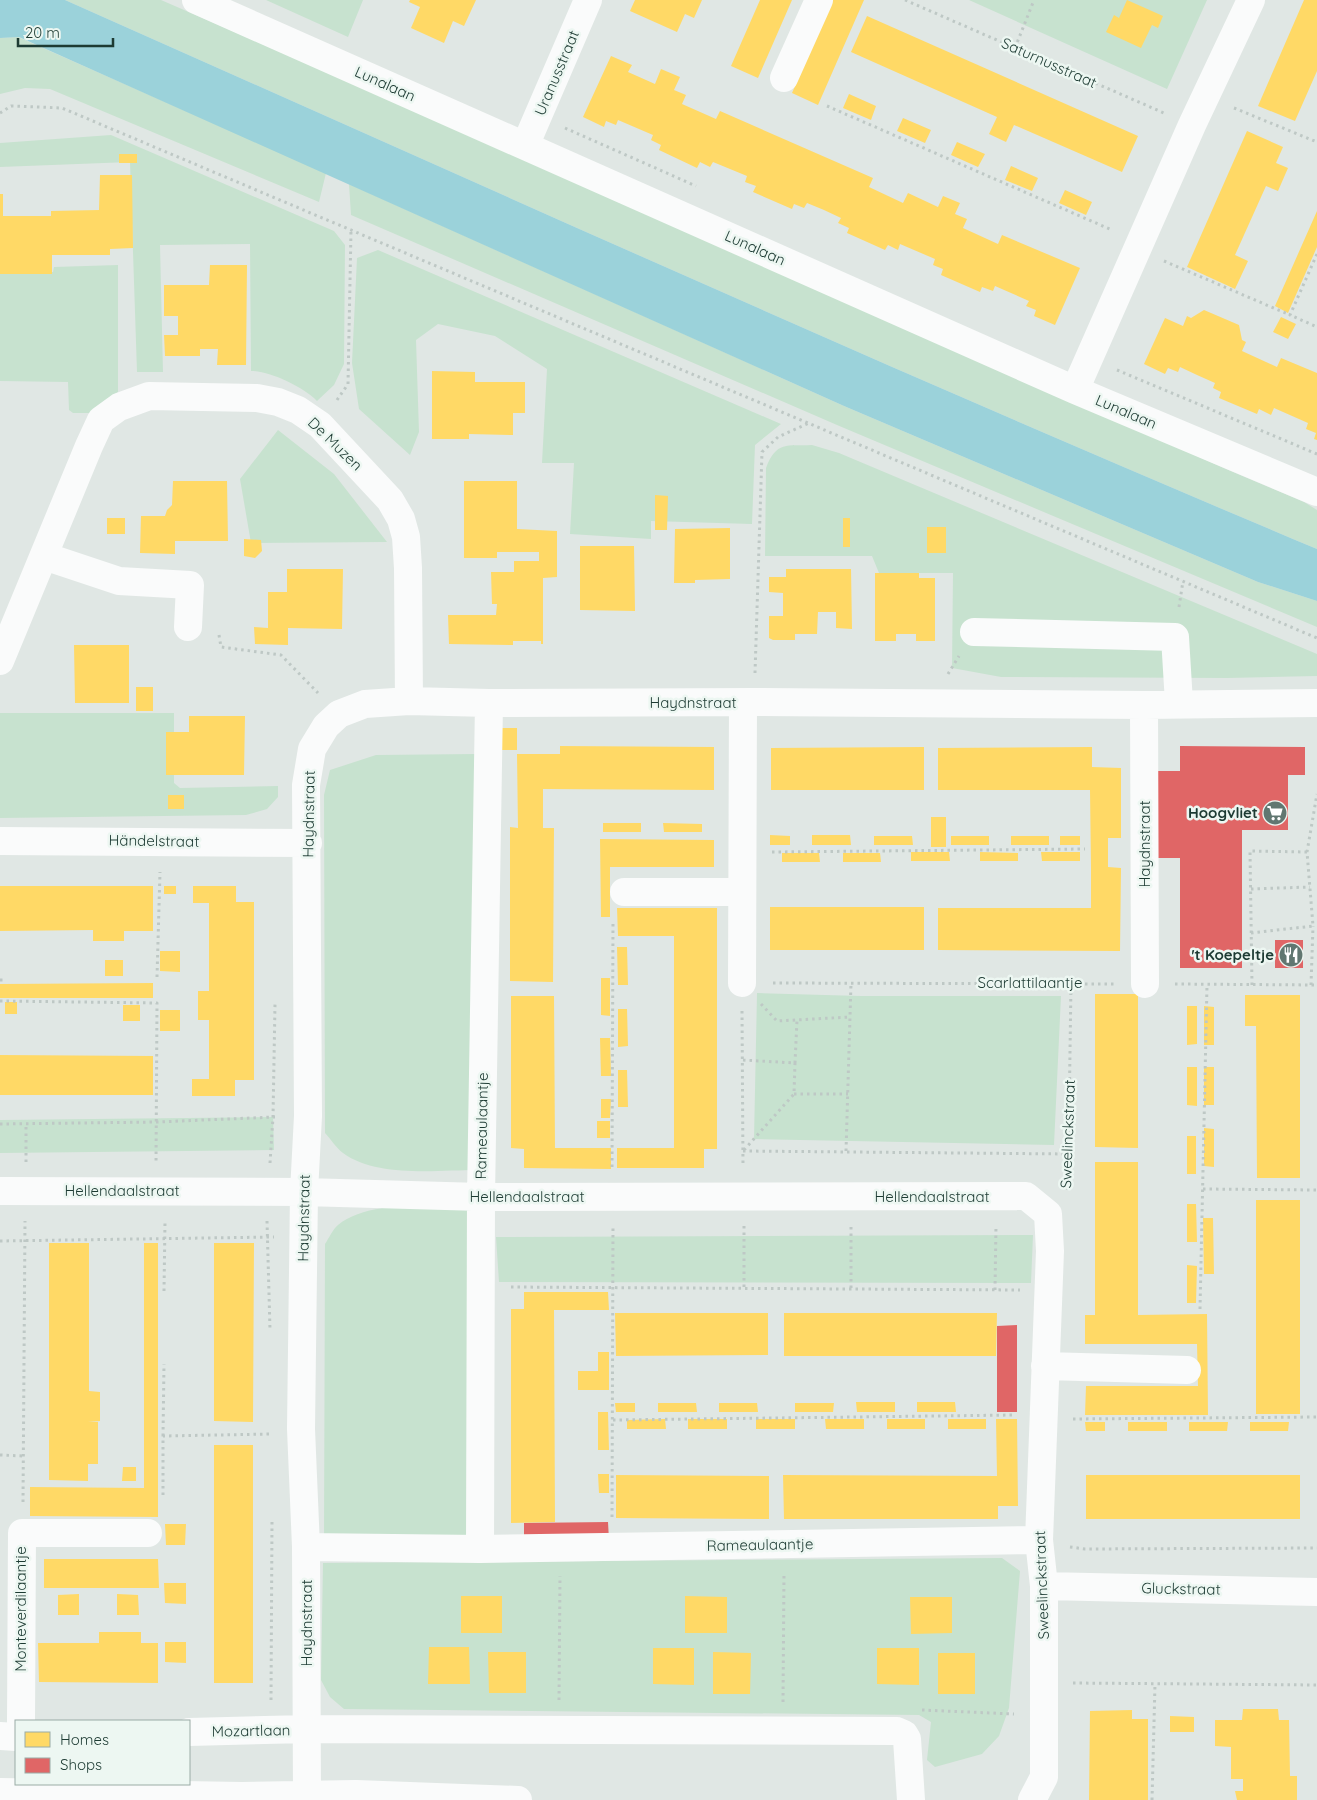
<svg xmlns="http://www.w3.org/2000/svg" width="1317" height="1800" viewBox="0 0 1317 1800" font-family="Quicksand,sans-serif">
<rect width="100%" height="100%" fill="#e0e7e4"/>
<!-- green -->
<path fill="#c7e2cf" d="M65,0h96l421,183 644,286 78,33 13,8v39c-420,-176 -835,-364 -1252,-549z
M266,0h97l-15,37z
M969,0h238l-40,89z
M18,37l308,136 -7,29 -269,-113 -25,-1 -25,6v-56z
M111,135l223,96 11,14 -1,119 -10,21 -17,16c-14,-14 -47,-30 -66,-30l-1,-127 -90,1 3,127h-26l-7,-210 -130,5v-24z
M349,184l495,222 414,176 59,19v26l-480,-202 -486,-210z
M378,250l403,174 -26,21 -3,79 -101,-3v18l-81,-5 4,-71h-32l5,-94 -52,-33 -57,-12 -22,16 3,92 -9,23 -51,-46 -7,-46 5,-105z
M118,265v127l-14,9 -14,12h-17l-4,-3 -1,-28 -68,-1v-113l19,5 34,-1 1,-5z
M278,430l56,44 53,68 -136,1 -11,-64z
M812,445l27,8 478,201v22l-90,2 -226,-1 -49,-9 1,-95h-74l-7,-17h-107l1,-88c10,-27 21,-22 46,-23z
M0,713h174v70l6,5 98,-2v11l-11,12 -21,6 -246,3z
M476,754l1,416c-40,0 -100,8 -134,-17 -7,-5 -12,-14 -18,-20l-1,-338 6,-25 46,-15z
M757,993l104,3h200l-7,149 -300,-6z
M273,1117l1,33 -274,3v-33z
M476,1205l1,333 -153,3 1,-297c4,-6 8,-15 13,-19 30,-25 101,-20 138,-20z
M1033,1235l-2,48 -532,-1 -3,-45z
M1002,1558l18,13 -11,137 -10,28 -17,18 -47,13 -8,-7 4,-38 -12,-7 -575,-6 -14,-12 -9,-17 2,-117z"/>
<!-- water -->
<path fill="#9bd2da" d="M0,0h65c417,185 832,373 1252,549v52l-59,-19 -414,-176 -825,-369 -19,1z"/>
<!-- homes -->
<path fill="#ffd966" d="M410,0h66l-12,26 -11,-5 -9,22 -33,-15 9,-21 -11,-5z
M635,0h67l-8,18 -9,-4 -8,18 -47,-21z
M760,0h32l-34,78 -27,-12z
M833,0h31l-46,105 -26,-12z
M1127,0l36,16 -5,12 -6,-3 -11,23 -35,-16 8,-17 5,3z
M1304,0h13v71l-22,50 -37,-15z
M867,16l271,120 -16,36 -108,-47 -8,17 -17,-8 8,-17 -146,-65z
M611,56l21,9 -4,7 27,12 6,-15 19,8 -6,13 12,5 -4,9 34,15 4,-8 153,67 -4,9 34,16 5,-10 30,14 5,-11 17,7 -5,11 12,5 -4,9 35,16 4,-9 78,33 -25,57 -21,-9 2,-6 -10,-4 3,-5 -18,-8 -16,-7 -2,5 -11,-4 -2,5 -39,-17 2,-6 -10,-4 2,-6 -35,-15 -2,6 -10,-5 -3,5 -38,-17 2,-5 -11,-5 3,-5 -17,-8 -17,-7 -3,5 -10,-4 -2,5 -39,-17 3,-6 -11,-4 2,-6 -34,-14 -3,5 -10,-5 -3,6 -38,-18 2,-5 -10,-5 2,-5 -35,-15 -2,5 -10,-4 -2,6 -21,-10z
M849,94l27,12 -5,14 -28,-12z
M903,118l28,12 -6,13 -28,-12z
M1247,131l36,16 -7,16 12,5 -10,23 -12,-5 -31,69 13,6 -13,28 -48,-22z
M957,142l28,12 -7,13 -27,-12z
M119,154h18v9h-18z
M1011,166l27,12 -6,13 -27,-11z
M100,175h32l1,73 -23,1v6h-58v19h-52v-80h3v22h48v-5l48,-1z
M1065,190l27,12 -6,13 -27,-12z
M1317,211v36l-29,66 -13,-7z
M210,265h37l-1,100h-29l1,-16h-18v7h-35l-1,-21h14v-19h-14v-31h45z
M1204,310l35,15 3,15 4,2 -4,9 35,16 4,-9 36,15v67l-3,-1 2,-6 -10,-4 2,-6 -34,-15 -3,7 -12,-6 -2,5 -38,-16 2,-6 -8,-4 2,-5 -18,-8 -17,-8 -2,5 -10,-4 -3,6 -21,-10 21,-46 18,8 4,-10 4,2z
M1281,317l15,7 -8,15 -15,-7z
M432,371l43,1v10h50v31h-12v22l-44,-1v5h-37z
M173,481h54l1,60h-53v13l-35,-1 1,-37h24l2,-6 5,-5z
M464,481h53v48l40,2v46l-14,1v66h-2v-3h-28v4l-64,-1 -1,-29h48l1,-11h-5l-1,-32h23v-11h25v-9h-42v6h-33z
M655,495l13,1 -1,34h-12z
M107,518h18v16h-18z
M843,518h7v29h-7z
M927,527h19v26h-19z
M730,528v51l-35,1v3h-21l1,-54z
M244,539l17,1 1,11 -7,7 -11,-2z
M580,546h54l1,65 -55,-1z
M287,569h56l-1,60 -54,-1v17l-33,-1 -1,-17 14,1v-36h19z
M786,569h65l1,60 -16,-1v-16h-18l-1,22h-22v6h-22l-4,-2v-22h14v-23l-14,-1v-15h17z
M875,573h44v5h16v63h-19v-7h-20v7h-21z
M74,645h55v58h-54z
M136,687h17v24h-17z
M189,716h56l-1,59h-78v-43h23z
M492,728h25v22h-25z
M560,746l154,1v43l-171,-1v39h11l-1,154 -43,-1v-154l8,1 -1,-74h43z
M924,747v43h-153v-42z
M1092,747v20l29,1v70h-13v29l13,1 -1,83 -182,-1v-42h153v-40l-1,-78h-152v-42z
M168,795h16v14h-16z
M931,817h15v30h-15z
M603,823h38v9h-38z
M663,823l39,1v8h-38z
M770,835l20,1v9h-20z
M812,835h38l1,10h-39z
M874,836h38l1,9h-39z
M951,836h38v9h-38z
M1011,836h38v9h-38z
M1060,836h20v9h-20z
M600,839l114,1v27h-104v50h-9z
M911,852h38l1,9h-39z
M980,852l38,1v8h-38z
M1041,852h39v9h-38z
M782,853h37l1,9h-38z
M843,853h37l1,9h-38z
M0,886h153v45h-29v10h-31v-11l-93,1z
M164,886h12v8h-12z
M193,886h43v16h18v178h-19v16h-43v-17h17v-59h-11v-29h11v-88h-16z
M770,907h154v43h-154z
M617,908h100v241h-13v19h-87v-20h57v-212h-56z
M617,947h10l1,38h-10z
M160,951h20v21l-20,-1z
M105,960h18v16h-18z
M601,978h9v38l-9,-1z
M153,983v15h-153v-14z
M1095,994h43v154l-43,-1z
M1245,995h55v183h-43l-1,-152h-11z
M511,996h43l1,152h56v21l-87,-1v-19l-13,-1z
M5,1002h12v12h-12z
M123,1005h17v16h-17z
M1187,1006h10v38l-10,1z
M1204,1006l10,1v38h-10z
M618,1009h9l1,37 -10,1z
M160,1010h20v21h-20z
M600,1038h10l1,38h-10z
M0,1055l153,1v39h-153z
M1187,1067h10v39l-10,-1z
M1204,1067h10v38h-10z
M618,1070h9l1,37h-10z
M601,1099h10l-1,19h-9z
M597,1121h13v17h-13z
M1204,1128l10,1v38l-10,-1z
M1187,1136h9v38h-9z
M1095,1162h43v153l69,-1 1,101h-123l1,-29h112l-1,-42h-112v-29h10z
M1256,1200h44v214h-44z
M1187,1204h9l1,38h-10z
M1203,1218h10l1,56h-10z
M49,1243h40v148l11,1v29l-12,1h10v42h-10v17l-39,-1z
M144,1243h14v274l-128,-1v-29l114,1z
M214,1243h40l-1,179 -39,-1z
M1187,1265l10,1 -1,37h-9z
M524,1292h84l1,18h-55l1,212 -44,1v-214h13z
M615,1313h153v42l-152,1z
M784,1313h213l-1,43h-212z
M598,1352h11v38h-31v-19h20z
M856,1402h39v10h-38z
M917,1402h38l1,10h-39z
M615,1403h20v9h-19z
M658,1403h38l1,9h-39z
M719,1403h38l1,9h-39z
M795,1403h39l-1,9h-38z
M598,1412h10l1,38h-11z
M665,1419l1,10h-39v-9z
M688,1419h39v10h-39z
M756,1419h39v10h-39z
M825,1419h39v10h-38z
M887,1419h38v10h-38z
M948,1419h38v10h-38z
M996,1419h21l1,87h-20v13h-214l-1,-44 214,1z
M1085,1422h20v9h-19z
M1128,1422h39v9h-39z
M1189,1422h39l-1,9h-38z
M1250,1422h39l-1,9h-38z
M214,1445h39v238h-39z
M123,1467h13v14h-14z
M598,1474h11v19h-10z
M616,1475l153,1v43l-153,-1z
M1086,1475h214v44h-214z
M165,1524h21l-1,21h-19z
M44,1559h114l1,29h-115z
M164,1583h22v21l-21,-1z
M79,1594v21h-21v-20z
M117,1594l21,1 1,20h-22z
M461,1596h41v37h-41z
M685,1596l42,1v36h-42z
M910,1597h42v36l-41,1z
M99,1632h42v11h17v40l-119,-1 -1,-39h61z
M165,1642h21v21l-21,-1z
M429,1647h40l1,37h-42z
M653,1648h41v37l-41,-1z
M877,1648h42v37l-42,-1z
M488,1652h38v41h-37z
M713,1652l38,1 -1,41h-37z
M938,1653h37v41h-37z
M1243,1709h35l1,11h10l1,56h7v24h-60l-2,-9h8v-12h-12v-32l-16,-1v-26h27z
M1132,1710v9h16v81h-59l1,-89z
M1170,1716l24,1v15h-24z"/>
<!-- shops -->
<path fill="#e06666" d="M1180,746l125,1v28h-17v55h-46v138h-62v-110h-23l-1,-87h24z
M1275,940h28v28h-28z
M1017,1325v87h-20v-86z
M608,1522l1,18h-85v-17z"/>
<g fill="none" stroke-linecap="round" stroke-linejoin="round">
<!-- path -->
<path stroke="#bec8c5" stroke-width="3" stroke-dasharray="2.5 4" stroke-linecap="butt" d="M905,0l259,113
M1015,48l19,-48
M827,106l285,124
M1234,108l83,34
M0,113l11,-7 51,2 1255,530
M565,128l131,58
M1317,254l-27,61 27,12
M1164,261l126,54
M1117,370l200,84
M337,400l11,-16 3,-154
M1179,607l4,-26
M219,635l2,12 60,8 37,38
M755,673l7,-221 16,-15 31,-14
M948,674l11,-18
M772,852l313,-3
M1251,889l59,-2
M1251,933l62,-7 -6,-74 10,-58
M157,977l3,-105
M0,980h4
M773,983l344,1
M1175,984l142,1
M1252,985l-2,-134 57,1
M1311,985l2,-59
M0,1001l157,2 -1,160
M761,1004l16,17 73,-4
M742,1011l1,156
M743,1060l52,3 2,-43
M794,1094h54
M0,1124l157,-2 118,-5
M744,1150l50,-56 1,-31
M743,1151l326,3
M846,1151l5,-168
M26,1162v-38
M270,1163l3,-46 2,-113
M612,1167l1,-247
M1203,1189l114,1
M1068,1190l3,-207
M267,1221l3,109
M744,1226v62
M851,1227v62
M0,1241l274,-4
M511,1287l509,3
M995,1290l1,-65
M164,1291l1,-69
M1200,1309l7,-324
M1073,1419l244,-2
M613,1420l402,-5
M163,1436l1,-72
M0,1455l24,1
M163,1495v-59l108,-2
M23,1502l2,-281
M612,1517l1,-292
M1070,1547l15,2 232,-1
M1073,1683l244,2
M271,1700l1,-179
M559,1700l1,-124
M783,1702l1,-129
M922,1710l92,4
M1152,1800l3,-116"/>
<!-- minor -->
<path stroke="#fafbfb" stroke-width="28" d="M196,0l879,390 242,102
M784,78l35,-78
M525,146l63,-146
M1075,390l117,-265 59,-125
M44,556l75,25 71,4 -2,42
M974,632l201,5 4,66
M0,661l89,-215 12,-26 18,-13 30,-11 108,2 21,4 20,8 22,15 70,75 11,19 5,18 2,31 1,133
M1144,705l1,279
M0,841l308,2
M624,892h118
M742,983l1,-280
M0,1191l304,1 177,5 545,-1 22,18 2,37 -11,289 5,46v191l-12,23
M1045,1366l142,4
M306,1547l174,2 1,-352 8,-494
M480,1549l559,-9
M1044,1586l273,6
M21,1721l1,-188h126
M189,1732l118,-3 590,2 7,3 3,5 4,61
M0,1736l16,1
M0,1792l242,4 114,-2 162,6
M307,1795l-1,-248 -5,-118 3,-237 4,-76 -2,-331 6,-36 14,-23 13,-12 26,-10 44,-3 80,2 266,-1 389,3 173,-2"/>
</g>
<!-- icons -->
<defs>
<symbol id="supermarket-disc" viewBox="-11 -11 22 22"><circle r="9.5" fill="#617771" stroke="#edf7f2"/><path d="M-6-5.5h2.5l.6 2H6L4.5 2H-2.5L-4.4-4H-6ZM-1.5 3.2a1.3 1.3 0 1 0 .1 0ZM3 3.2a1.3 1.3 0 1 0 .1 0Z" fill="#fff"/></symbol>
<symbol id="restaurant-disc" viewBox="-11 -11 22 22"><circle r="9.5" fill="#617771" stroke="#edf7f2"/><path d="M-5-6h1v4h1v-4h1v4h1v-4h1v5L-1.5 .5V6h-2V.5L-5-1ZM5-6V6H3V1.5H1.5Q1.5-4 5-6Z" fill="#fff"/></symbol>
</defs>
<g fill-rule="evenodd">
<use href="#supermarket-disc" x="1261" y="799" width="28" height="28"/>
<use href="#restaurant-disc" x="1277" y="941" width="28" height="28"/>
</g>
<g text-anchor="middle" stroke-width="5" stroke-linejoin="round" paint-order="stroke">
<!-- street labels -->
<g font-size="15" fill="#1d3b33" stroke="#edf7f2">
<text transform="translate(1049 63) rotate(24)" y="5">Saturnusstraat</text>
<text transform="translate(557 73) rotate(-67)" y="5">Uranusstraat</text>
<text transform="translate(385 84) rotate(24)" y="5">Lunalaan</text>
<text transform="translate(755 248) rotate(24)" y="5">Lunalaan</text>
<text transform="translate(1126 412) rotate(23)" y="5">Lunalaan</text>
<text transform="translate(335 444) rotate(44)" y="5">De Muzen</text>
<text x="693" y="708">Haydnstraat</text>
<text transform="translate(309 814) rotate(-89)" y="5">Haydnstraat</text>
<text transform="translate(154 841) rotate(1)" y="5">Händelstraat</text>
<text transform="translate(1145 844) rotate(-90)" y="5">Haydnstraat</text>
<text x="1030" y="988">Scarlattilaantje</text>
<text transform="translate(482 1126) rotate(-89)" y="5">Rameaulaantje</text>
<text transform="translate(1068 1134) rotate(-88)" y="5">Sweelinckstraat</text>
<text x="122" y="1196">Hellendaalstraat</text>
<text x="527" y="1202">Hellendaalstraat</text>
<text x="932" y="1202">Hellendaalstraat</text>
<text transform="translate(304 1218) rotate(-89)" y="5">Haydnstraat</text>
<text transform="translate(760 1545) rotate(-1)" y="5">Rameaulaantje</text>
<text transform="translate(1042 1585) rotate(-92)" y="5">Sweelinckstraat</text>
<text transform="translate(1181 1589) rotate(1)" y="5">Gluckstraat</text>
<text transform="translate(21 1609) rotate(-90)" y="5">Monteverdilaantje</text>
<text transform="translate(307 1623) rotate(-90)" y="5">Haydnstraat</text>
<text transform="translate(251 1731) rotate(-1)" y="5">Mozartlaan</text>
</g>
<!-- poi labels -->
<g font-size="15" font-weight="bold" fill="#1d3b33" stroke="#edf7f2" text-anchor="end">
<text x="1258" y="818">Hoogvliet</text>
<text x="1274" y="960">'t Koepeltje</text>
</g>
</g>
<!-- legend -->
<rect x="15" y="1720" width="175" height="65" fill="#edf7f2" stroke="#9aaca6"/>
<rect x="25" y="1732" width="25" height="15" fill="#ffd966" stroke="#9aaca6"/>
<text x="60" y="1745" font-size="15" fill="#1d3b33">Homes</text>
<rect x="25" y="1758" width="25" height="15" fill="#e06666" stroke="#9aaca6"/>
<text x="60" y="1770" font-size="15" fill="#1d3b33">Shops</text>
<!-- scale -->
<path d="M18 38v8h95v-8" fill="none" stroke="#1d3b33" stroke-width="2.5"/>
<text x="25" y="38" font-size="15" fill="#1d3b33" stroke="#edf7f2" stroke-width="4" paint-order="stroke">20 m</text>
</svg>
